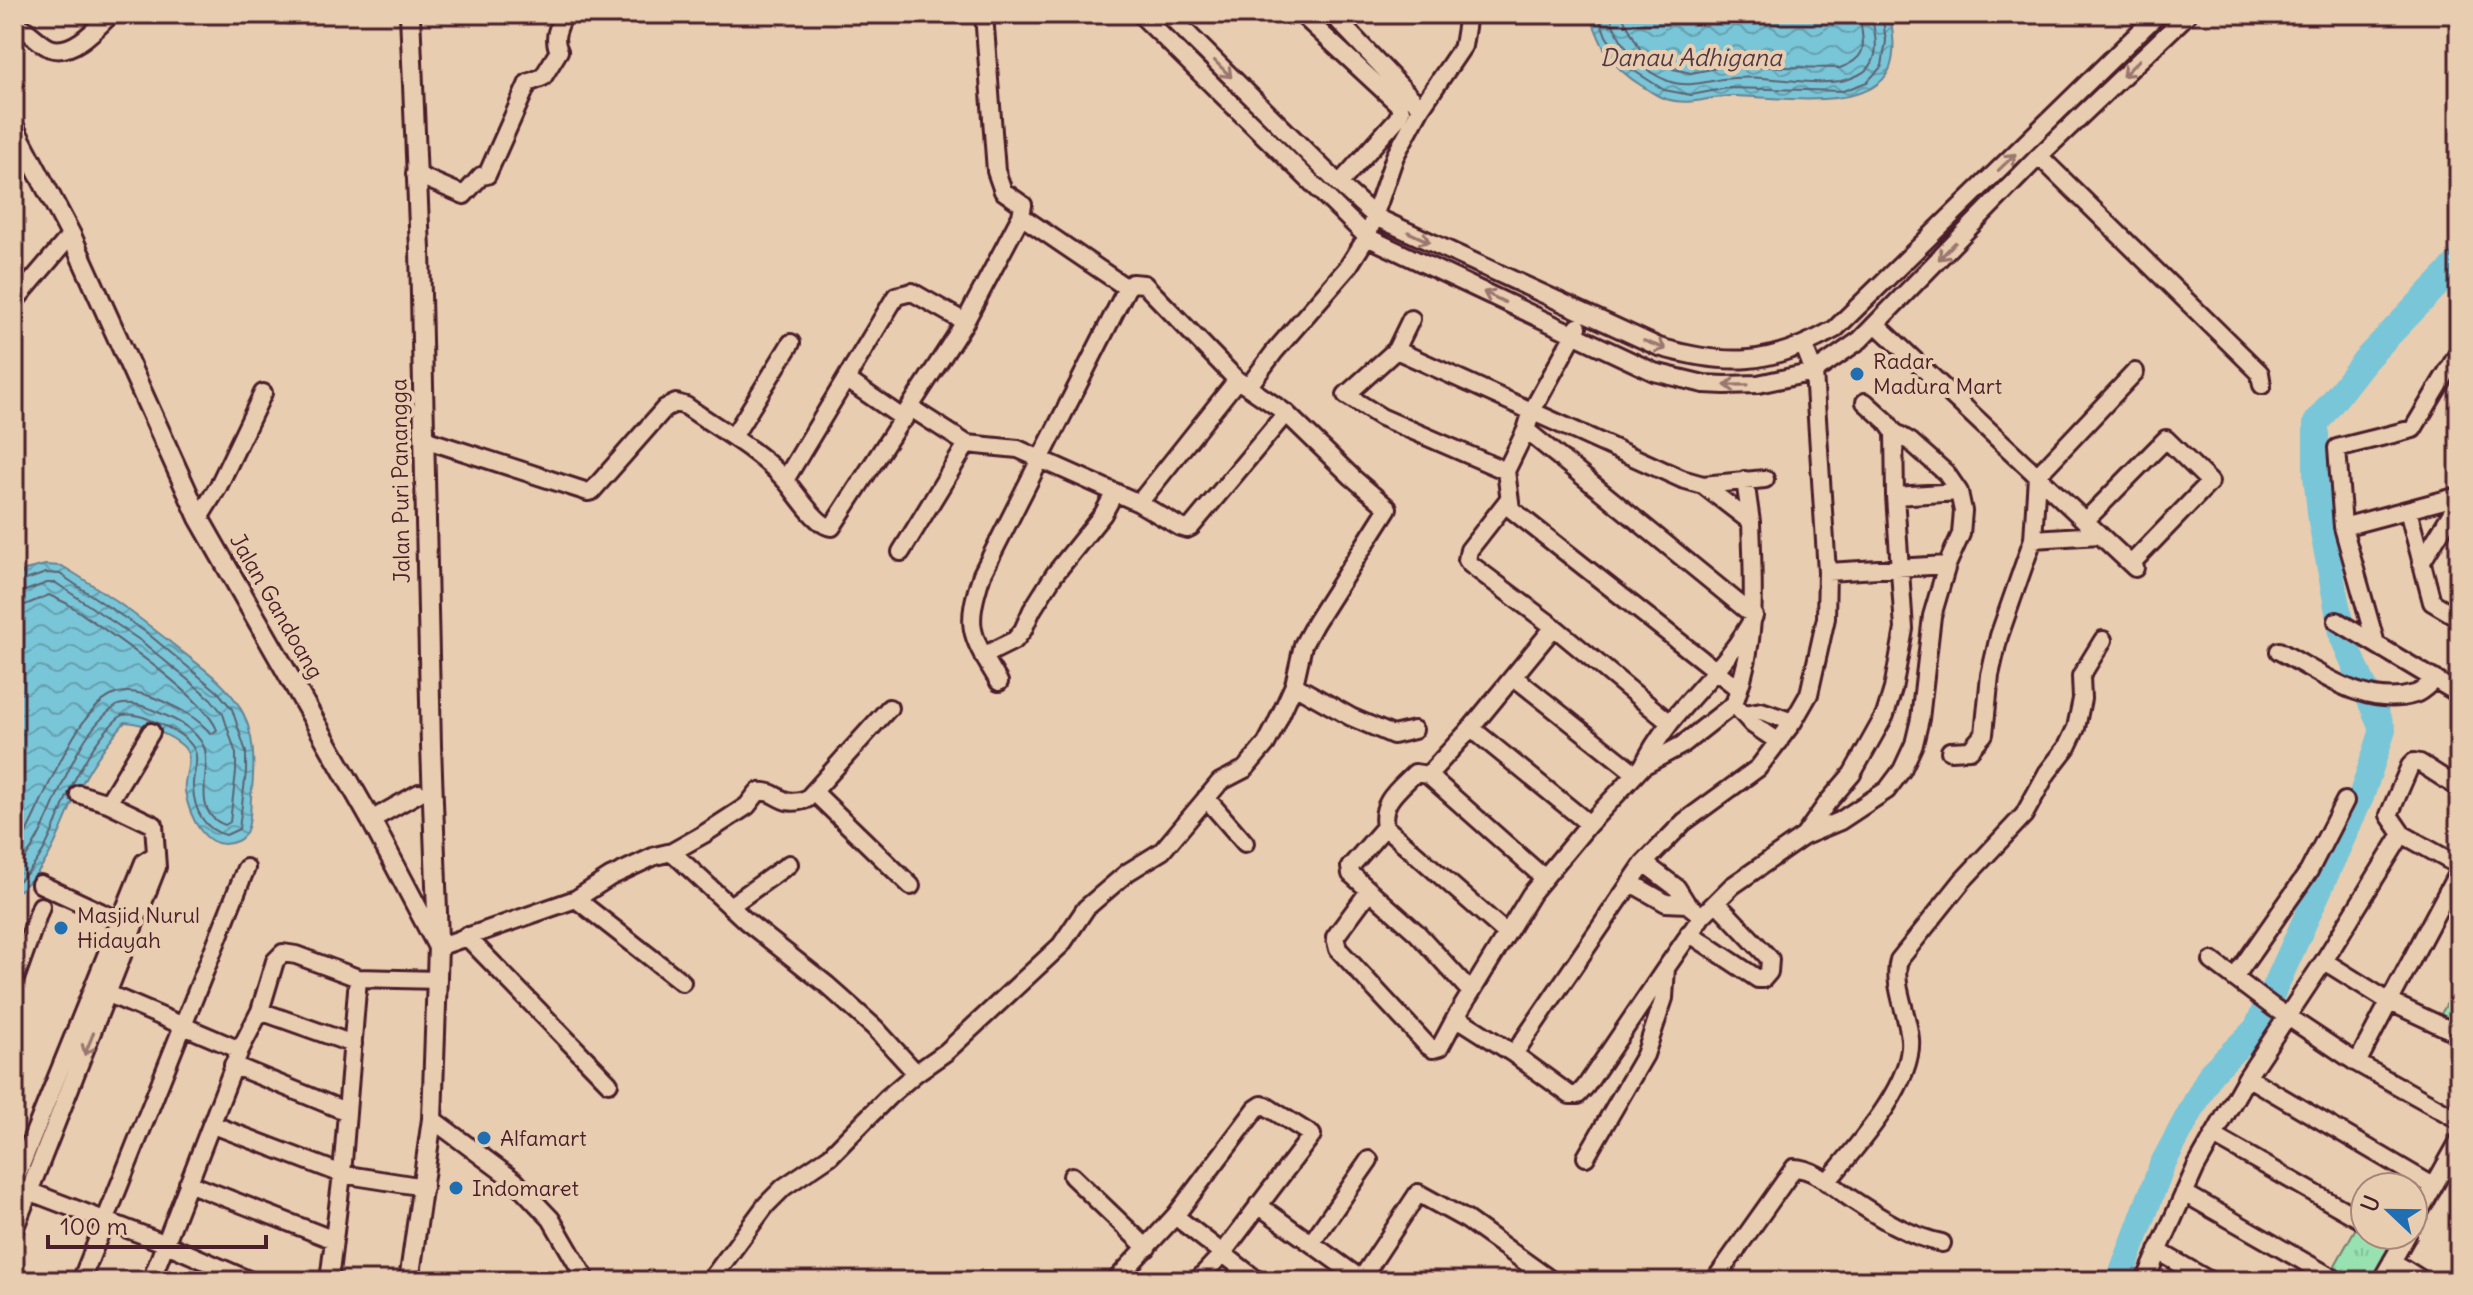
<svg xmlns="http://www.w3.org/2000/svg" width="2473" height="1295" viewBox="0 0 2473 1295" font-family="Delius,sans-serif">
<defs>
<pattern id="park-tufts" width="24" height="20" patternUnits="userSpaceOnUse" patternTransform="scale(2)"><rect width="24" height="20" fill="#98e1b0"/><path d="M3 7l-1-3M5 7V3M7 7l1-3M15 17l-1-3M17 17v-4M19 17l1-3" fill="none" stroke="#84c198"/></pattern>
<pattern id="water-waves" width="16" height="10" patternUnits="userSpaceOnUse" patternTransform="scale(2)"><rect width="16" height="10" fill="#79c6d8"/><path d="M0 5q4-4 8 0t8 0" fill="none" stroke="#65a0af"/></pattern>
</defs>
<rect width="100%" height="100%" fill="#e9cdb0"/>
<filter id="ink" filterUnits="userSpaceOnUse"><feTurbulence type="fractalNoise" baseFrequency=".0125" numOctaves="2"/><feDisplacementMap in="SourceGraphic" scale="16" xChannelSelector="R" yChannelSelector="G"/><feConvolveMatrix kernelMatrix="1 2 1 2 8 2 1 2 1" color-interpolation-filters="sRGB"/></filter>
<g filter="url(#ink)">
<!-- park -->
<path fill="url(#park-tufts)" stroke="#71806e" stroke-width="2" d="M2459,982v48l-21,-11z
M2357,1226l8,5v4h8l21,12 -22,34h-15l-23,-14z"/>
<!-- water -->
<path fill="url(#water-waves)" stroke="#668393" stroke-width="2" d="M1590,14h300c3,18 6,37 0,54 -17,45 -117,29 -154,28 -28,-1 -43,12 -73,2 -7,-2 -14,-8 -21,-12 -32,-20 -40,-37 -52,-72z
M45,565l17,1c41,24 81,54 118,84 20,16 44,32 58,54 18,28 17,62 13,94 -1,13 1,37 -14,43 -32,14 -48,-26 -52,-50 -2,-12 6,-26 3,-37 -4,-15 -48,-32 -63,-32 -17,19 -31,39 -43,61 -21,39 -29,86 -68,111v-315l11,-9z"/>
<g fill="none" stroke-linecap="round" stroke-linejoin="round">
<!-- shore -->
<path stroke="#5d6270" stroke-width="2" d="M1598,14l8,22 19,29 39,25 27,5 37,-7 115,3 24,-9 15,-16 4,-25 -4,-27
M1609,14c11,30 28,55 59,67 19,7 36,1 55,-2 38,-6 79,7 118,2 10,-2 26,-8 31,-18 8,-15 1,-34 0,-49
M1621,14l19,35 33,20 18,4 36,-7 113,2c33,-12 21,-26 20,-54
M14,584l32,-11 14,1 87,59 71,59 14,17 14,43v20l-7,57 -13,6c-22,-5 -32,-25 -33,-48 -1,-12 7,-27 1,-38 -7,-13 -23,-20 -36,-26 -12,-5 -22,-10 -36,-8 -21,17 -36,42 -48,66 -17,34 -27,82 -60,103
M14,595l33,-12h9l85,58 70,58 12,15 13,40v18l-6,50 -5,3c-36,-12 -12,-57 -21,-78 -8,-18 -28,-27 -44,-34 -14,-6 -27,-12 -42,-8 -54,35 -62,124 -104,167
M14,607l11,-2 24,-10 19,9c34,24 136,91 149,126l-6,4c-14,-17 -31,-25 -51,-34 -14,-6 -32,-12 -47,-5 -42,18 -74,121 -99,160"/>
<!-- river -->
<path stroke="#79c6d8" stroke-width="26" d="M2119,1281l43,-116 49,-92 45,-44 105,-232 22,-67 -40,-92 -22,-117 -5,-46v-52l49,-63 94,-98"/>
<defs>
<path id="minor" d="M289,14h2
M1140,14l227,223 287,135 50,12 21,1 33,-1 56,-12 46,-32 179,-184 149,-142
M1168,14l171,170 37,33 283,130c70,20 111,18 176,-18l323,-315
M1301,14l97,90 3,7 -4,8 -58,65
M1332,14l89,94
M18,25c11,6 23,20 32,23 22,8 47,-20 61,-34
M2039,156l221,217 2,12
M415,174l49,21 17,-19 6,-1 41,-92 15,-6 16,-26c-7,-14 0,-24 5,-37
M1021,216l106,72
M14,302l57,-67
M1411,319l-15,31 -50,45 35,22 125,54
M1876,324l259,244
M1578,327l-46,84 -6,19 -20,41 5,38 228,180
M1396,350l286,129 21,6 62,-6
M846,379l58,40
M1526,430l228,186c-28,56 -85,93 -111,150
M733,437l58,-94
M424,439l164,53 4,-1 73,-83 11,-5 10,3c34,24 71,43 99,74 11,12 32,47 47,47l133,-205 56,-106 2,-11 -20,-14 -7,-20 -12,-157
M967,444l51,5 121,54 98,-123
M785,480l111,-184 16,-4 53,30
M1745,480l6,42
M1703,485l48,37c2,63 7,116 -15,176
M1895,496l64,-4
M1508,500l-39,50 -2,10 3,4 84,63 116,96
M1139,503l41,24 7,2 4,-2 95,-114
M2408,510l24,92 27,16
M199,518l19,-31 45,-94
M2085,521l81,-82 44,43 -79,82
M2343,527l116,-31
M2033,539l67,-4
M901,552l66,-108 -56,-36
M2421,563l38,-62
M1827,572l120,-7
M2337,621l122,73
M1554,627l-83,101 118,96
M2376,644l-33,-117 -6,-79 76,-19 46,-77
M2279,651c42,22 86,58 136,43 7,-2 14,-10 20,-15
M983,656l32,-16 8,-10 9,-20 22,-35 49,-61 12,-22
M1514,677l121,96
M999,682c-28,-47 -35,-53 -17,-108l145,-286 5,-5 12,1 93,96 11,7
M1294,685l57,32 42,18 21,-5
M1745,714l16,-3 32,11
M1471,728l-43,47 115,102
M1950,751l20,-1 14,-16 6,-59 9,-39 34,-97 4,-63 98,-104
M1428,775l-13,-2c-17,17 -35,29 -30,54l121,106
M815,793l96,93
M1206,798l39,45
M108,803l43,-71
M371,820l48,-27
M1385,827l-35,40 1,7 66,59 54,59
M2402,834l57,32
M1804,836l36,-15 47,-31 15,-20 12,-26 6,-25 12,-103 15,-51 14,-31 2,-23 -4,-19 -13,-19 -35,-31 -17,-10 -8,-11 -21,-19
M672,852l74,69 81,64 48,43 41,45
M1644,863l33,25 10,16 15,12 30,-30 72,-50 24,-34 24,-28 33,-59 8,-26 11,-60 -9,-133 -1,-64
M1631,883l35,20 21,1
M40,884l91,42
M1369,891l-34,46 3,12 89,96 6,4 7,-2 16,-30 58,37 56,41h8l8,-9 80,-118
M576,899l106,83
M730,906l59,-42
M1689,933l69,46h5l6,-7 1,-13 -54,-57
M466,936l143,147
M438,947l138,-48 34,-22 45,-21 17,-4 32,-18 43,-28 11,-14c20,-3 22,17 49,7l82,-91
M2212,961l61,46 84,56 102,57
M2324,961l64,40 71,33
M2235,977l74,-106 36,-70
M14,982l27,-76
M99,990l141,60 20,-39 15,-50 8,-8 13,2 62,23
M260,1011l93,33
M1456,1017l75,-123 58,-70 54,-58 39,-21 52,-41 18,20 27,18
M1514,1054l130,-191 40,-41 74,-54 35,-46 16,-28 17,-76 1,-46 -13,-200 -10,-26
M2357,1063l102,-193
M233,1065l112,46
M2247,1077l186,109
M432,1119l83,62 36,38 36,62
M211,1124l131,50 82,13
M2214,1136l151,86
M1586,1157l59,-102 19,-57 2,-30 36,-52
M1072,1176l75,72
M1827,1182c28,-34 87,-98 83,-143 -2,-25 -18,-55 -11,-79l64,-80 61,-65 23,-42 20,-26 9,-19 6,-29 -1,-23 22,-36
M14,1183l130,-321 11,-7
M188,1183l146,57
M23,1189l141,54 87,38
M2184,1193l154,88
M1258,1205l103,74
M1175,1216l83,65
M2413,1223l46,-82
M14,1230l143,-363 -3,-42 -46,-22 -29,-9
M1312,1242l57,-82
M2158,1251l52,30
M2392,1261l32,20
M81,1281l165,-413
M151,1281l89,-231
M329,1281l13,-107 16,-196 80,2
M710,1281l56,-76 18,-18 46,-31 58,-59 28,-24 30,-21 115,-107 25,-37 42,-36 34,-21 58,-69 25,-13 21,-25 9,-17 19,-42 9,-40 12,-22 73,-115 -36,-31 -66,-64 -38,-26 27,-36 73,-84 19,-30 28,-81 26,-48 42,-62 4,-25
M1115,1281l60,-65 81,-107 6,-4 4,1 46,29 -90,119 -25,27
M1360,1281l58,-88 49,27 85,61
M1714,1281l80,-113c21,0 42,21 59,32 29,19 56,36 89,43
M2145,1281l51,-114 51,-90 77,-116 78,-127 -13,-19 21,-49 4,-4 6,1 39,25
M2381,1281l26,-46"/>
<path id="tertiary" d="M410,14l10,236 11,496 7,194
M14,127l57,108 128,283 172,302 67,127 -6,172 -23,162"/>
</defs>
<!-- minor casing -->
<use href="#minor" stroke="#4a1f2b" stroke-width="22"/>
<!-- tertiary casing -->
<use href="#tertiary" stroke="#4a1f2b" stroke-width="24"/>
<!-- minor -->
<use href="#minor" stroke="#e9cdb0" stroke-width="16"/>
<!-- tertiary -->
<use href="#tertiary" stroke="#e9cdb0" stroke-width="18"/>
</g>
<!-- one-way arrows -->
<defs><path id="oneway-shaft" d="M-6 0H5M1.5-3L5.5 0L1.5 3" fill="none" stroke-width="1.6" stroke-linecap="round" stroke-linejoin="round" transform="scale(2)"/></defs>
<g stroke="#9a766e">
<use href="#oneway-shaft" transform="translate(2131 68) rotate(136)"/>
<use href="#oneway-shaft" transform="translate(1223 69) rotate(45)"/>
<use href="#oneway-shaft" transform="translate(2007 162) rotate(-44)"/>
<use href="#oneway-shaft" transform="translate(1419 237) rotate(25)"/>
<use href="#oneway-shaft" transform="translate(1947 251) rotate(134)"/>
<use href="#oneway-shaft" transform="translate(1494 297) rotate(-154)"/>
<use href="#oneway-shaft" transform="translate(1655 345) rotate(21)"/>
<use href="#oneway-shaft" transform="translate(1736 385) rotate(179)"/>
<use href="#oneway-shaft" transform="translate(89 1044) rotate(112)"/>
</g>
</g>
<!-- markers -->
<g fill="#1f6fb2" stroke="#e9cdb0" stroke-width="3">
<circle cx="1857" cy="374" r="8"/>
<circle cx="61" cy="928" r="8"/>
<circle cx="484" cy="1138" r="8"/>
<circle cx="456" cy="1188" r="8"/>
</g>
<g text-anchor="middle" stroke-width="8" stroke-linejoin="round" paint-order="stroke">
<!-- poi labels -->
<g font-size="22" fill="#4a1f2b" stroke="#e9cdb0" text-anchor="start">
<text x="1873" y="369">Radar<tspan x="1873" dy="25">Madura Mart</tspan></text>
<text x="77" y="923">Masjid Nurul<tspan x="77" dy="25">Hidayah</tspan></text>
<text x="500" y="1146">Alfamart</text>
<text x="472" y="1196">Indomaret</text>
</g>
<!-- street labels -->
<g font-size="22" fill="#4a1f2b" stroke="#e9cdb0">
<text transform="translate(400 481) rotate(-91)" y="8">Jalan Puri Panangga</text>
<text transform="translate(277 606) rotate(60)" y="8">Jalan Gandoang</text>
</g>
<!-- water labels -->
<g font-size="24" font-style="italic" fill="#513845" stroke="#e9cdb0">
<text x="1691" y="66">Danau Adhigana</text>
</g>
</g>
<!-- margin -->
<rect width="2473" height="1295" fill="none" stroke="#e9cdb0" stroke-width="48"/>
<rect x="24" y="24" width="2425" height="1247" fill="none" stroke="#4a1f2b" stroke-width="3" filter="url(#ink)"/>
<!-- north arrow -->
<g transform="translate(2389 1211) rotate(292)"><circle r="38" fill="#e9cdb0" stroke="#a9877b" stroke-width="2"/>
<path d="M0-6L14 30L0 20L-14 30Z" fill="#1f6fb2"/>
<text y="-12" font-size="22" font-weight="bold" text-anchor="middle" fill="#4a1f2b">U</text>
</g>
<!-- scale -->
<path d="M48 1235v12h218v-12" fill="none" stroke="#4a1f2b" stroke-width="4"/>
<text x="60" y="1235" font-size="24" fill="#4a1f2b" stroke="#e9cdb0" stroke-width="6" paint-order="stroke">100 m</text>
</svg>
